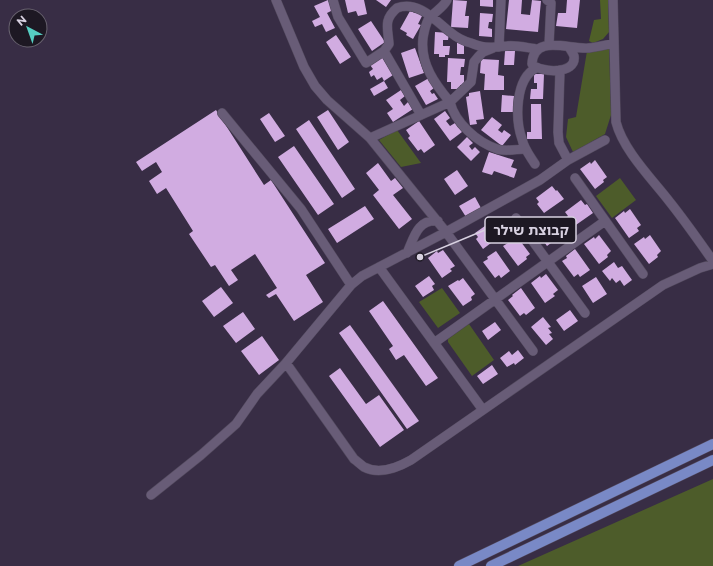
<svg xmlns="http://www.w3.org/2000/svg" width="713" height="566" viewBox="0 0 713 566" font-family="Montserrat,'Noto Sans Hebrew',sans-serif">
<rect width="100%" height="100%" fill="#382d45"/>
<!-- green -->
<path fill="#4d5c2a" d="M609,46l2,69 -6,19 -32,18 -7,-15 2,-18 8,-2 11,-66z
M397,130l24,33 -20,4 -22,-27z
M620,178l16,22 -24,18 -16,-22z
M442,288l18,25 -22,15 -19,-26z
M469,324l25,36 -22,16 -24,-34v-3z
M713,479v87h-195z"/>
<!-- forest -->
<path fill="#4f6027" d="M600,0h8l1,32 -6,7 -10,4 -4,-2 5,-21 7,-1z"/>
<!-- building -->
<path fill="#d1ace1" d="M328,0l5,10 -6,3 8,15 -9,4 -4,-8 -7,3 -3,-6 8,-4 -6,-11z
M345,0h19l3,14 -9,2 -2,-5 -8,2z
M376,0h15l-5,7z
M453,0l14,1 -2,15h4l-1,12 -17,-1z
M480,0h13v7l-13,-1z
M509,0h13l-1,14 9,1 2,-15 9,1 -3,31 -32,-3z
M567,0h13l-3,28 -21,-2 2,-13h8z
M417,10l6,4 -5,10 3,1 -8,14 -7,-4 1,-2 -7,-4 10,-18 5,2z
M480,13l13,1 -1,8h-3l-1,6 4,1v8l-13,-1z
M371,21l14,21 -13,9 -14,-22z
M435,32l14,1 -1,7h-5v6h7l-1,9h-4v2h-6v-3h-5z
M336,35l15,22 -11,7 -14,-22z
M457,43h7v11h-7z
M415,48l9,25 -15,5 -8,-25z
M505,51h10l-1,14h-10z
M382,57l11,18 -9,6 -2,-4 -5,3 -3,-5 -3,2 -2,-5 4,-3 -3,-4z
M448,58l17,1 -1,8h-3l-1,8h4v10h-4v4h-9v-7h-4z
M481,59l18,1 -1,15 6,1v14h-20l1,-16 -5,-1z
M534,74h10l-1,25h-13l1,-10h6v-6h-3z
M429,78l5,10 -4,3 2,3 2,-1 4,6 -12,6 -11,-19z
M384,81l4,7 -14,8 -4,-7z
M401,90l4,6 -5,4 4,6 4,-4 5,7 -20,13 -6,-9 6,-4 -7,-9z
M480,91l4,28 -8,1 1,4 -7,1 -4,-28 3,-1v-3z
M502,95l12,1 -1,16h-12z
M531,104h10l1,35h-15v-7h4z
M216,110l48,75 7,-5 54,83 -19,12 17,27 -29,19 -18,-27 -7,4 -3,-3 11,-7 -22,-34 -24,16 7,10 -9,6 -14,-21 -4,2 -22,-33 4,-3 -27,-43 -9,6 -8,-13 13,-9 -6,-10 -14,9 -6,-9z
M328,110l21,32 -11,8 -21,-33z
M445,111l5,7 -4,3 4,5 5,-3 7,9 -12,9 -16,-22z
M269,113l16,23 -10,6 -15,-23z
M492,117l10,8 -4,5 4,3 2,-3 7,5 -9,11 -21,-16z
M309,120l46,69 -13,9 -46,-69z
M419,121l16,24 -11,8 -3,-4 -3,2 -10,-13 2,-2 -4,-6z
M467,137l6,6 -4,3 3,4 3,-3 5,5 -9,9 -14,-14z
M294,146l40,58 -16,11 -40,-58z
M489,152l25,8 -3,7 6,2 -3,9 -20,-7 -2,4 -10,-3z
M595,160l12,17 -4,3 1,2 -9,7 -15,-20 10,-7 1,2z
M378,163l13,18 4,-3 8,10 -10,7 19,24 -13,10 -26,-34 6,-5 -13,-17z
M457,170l11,16 -13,9 -11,-16z
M552,186l4,5 1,-1 7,9 -20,14 -7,-9 2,-2 -3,-4z
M475,197l6,11 -15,9 -7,-11z
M581,200l4,5 2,-1 6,9 -20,14 -7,-9 2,-2 -3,-4z
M365,206l9,13 -37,24 -9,-14z
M630,209l11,16 -4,3 2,3 -10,7 -14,-20 9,-7 1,2z
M555,218l4,5 1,-1 7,9 -20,15 -7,-10 2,-2 -3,-4z
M492,221l3,5 2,-1 6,9 -20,15 -7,-10 2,-2 -3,-4z
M599,235l12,16 -4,4 1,2 -9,7 -15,-20 10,-7 1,2z
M650,235l11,16 -4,4 1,2 -9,7 -15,-20 10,-7 1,2z
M518,238l12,16 -4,3 1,2 -9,7 -15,-20 10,-6 1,1z
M575,249l15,21 -10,7 -2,-3 -4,3 -12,-16 5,-3 -1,-2z
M443,250l12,16 -5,3 2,2 -10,7 -14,-20 9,-7 1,2z
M496,251l14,20 -9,7 -2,-3 -4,3 -12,-16 5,-3 -1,-2z
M614,262l4,6 4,-2 10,14 -8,6 -4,-6 -4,3 -4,-5 -2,3 -8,-10z
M546,274l12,16 -5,4 2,2 -10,7 -14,-20 9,-7 1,2z
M429,276l6,8 -3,2 2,4 -11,7 -8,-11z
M596,277l11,17 -14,9 -11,-17z
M463,278l12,16 -4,3 1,3 -9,6 -15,-20 10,-6 1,1z
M221,287l12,16 -19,14 -12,-16z
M521,288l14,20 -9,7 -2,-2 -4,3 -12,-16 5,-4 -1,-1z
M383,301l55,77 -12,8 -22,-31 -8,5 -7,-11 4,-3 -24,-35z
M570,310l8,11 -14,10 -8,-11z
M243,312l12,17 -19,14 -13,-17z
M543,317l8,10 -3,1 4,5 -3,1 4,5 -7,6 -15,-18z
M495,322l6,8 -13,10 -6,-9z
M350,325l69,96 -12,8 -68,-96z
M262,336l17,24 -20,15 -18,-24z
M518,350l6,8 -9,7 -1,-2 -7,4 -7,-9 9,-7 3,4z
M492,365l6,9 -15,10 -6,-8z
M340,368l26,36 13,-9 25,35 -24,17 -51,-71z"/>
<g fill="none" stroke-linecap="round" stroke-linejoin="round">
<defs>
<path id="minor" d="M276,0l28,67 11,19 12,14 43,38 76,94 87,119
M333,0l5,17 28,46 18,-12 5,-7c-1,-16 -6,-24 8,-36 21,-8 39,13 53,24 6,5 13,9 21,11 7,3 17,5 24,4 4,0 8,-1 12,-1 10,-1 21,2 31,3
M547,0l4,3 -2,42
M613,0l3,122c7,28 36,57 53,79 16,20 30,40 44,60
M499,47l2,-47
M569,47c1,2 4,6 5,9 3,19 -34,17 -42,8 1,-31 38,-14 57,-16 8,-1 17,-3 25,-5
M493,48l-10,4 -4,4 -5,6 -3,20 -21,20c5,21 27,40 47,47 8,3 20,0 28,0
M384,51l37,64
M222,113l79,96 50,76
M370,138l80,-36c-15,-18 -30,-38 -27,-64 1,-6 2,-12 5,-18 6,-8 15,-12 19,-20
M568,160l37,-20
M535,164c-5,-8 -11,-15 -13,-25 -7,-20 -7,-60 14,-71
M575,178l68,96
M516,218l69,95
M407,253c7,-15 10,-34 31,-32
M379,267l104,143
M434,343l171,-122
M286,363l68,96c3,2 7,6 10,8 15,8 33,1 47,-7l252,-175 37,-17 13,-4
M151,495l50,-40 35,-31 21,-30 29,-31 65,-78 11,-9 84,-44 94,-52 28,-20 -9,-17 -1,-11 2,-62"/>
<path id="major" d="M459,566l254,-122
M491,566l222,-106"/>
</defs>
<!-- minor casing -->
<use href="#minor" stroke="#534a5e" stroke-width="10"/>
<!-- major casing -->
<use href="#major" stroke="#534a5e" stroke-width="11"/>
<!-- minor -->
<use href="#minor" stroke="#685c77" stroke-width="9"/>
<!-- major -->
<use href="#major" stroke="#7989c6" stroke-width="10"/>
</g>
<!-- callouts -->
<path fill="none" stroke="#d8d1e1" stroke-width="1.5" d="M420 257L485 230"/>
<circle fill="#d8d1e1" stroke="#1d1823" stroke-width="1.5" cx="420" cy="257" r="4"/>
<rect fill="#1d1823" stroke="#d8d1e1" stroke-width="1.5" x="485" y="217" width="91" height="26" rx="4"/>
<g font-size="14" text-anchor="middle" font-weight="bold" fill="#d8d1e1">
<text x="531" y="235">קבוצת שילר</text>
</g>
<!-- north arrow -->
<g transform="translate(28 28) rotate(319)"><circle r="19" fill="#1d1823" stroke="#68626f"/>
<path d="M0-3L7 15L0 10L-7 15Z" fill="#56cec2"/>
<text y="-6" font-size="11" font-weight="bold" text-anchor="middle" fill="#d8d1e1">N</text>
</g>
</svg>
